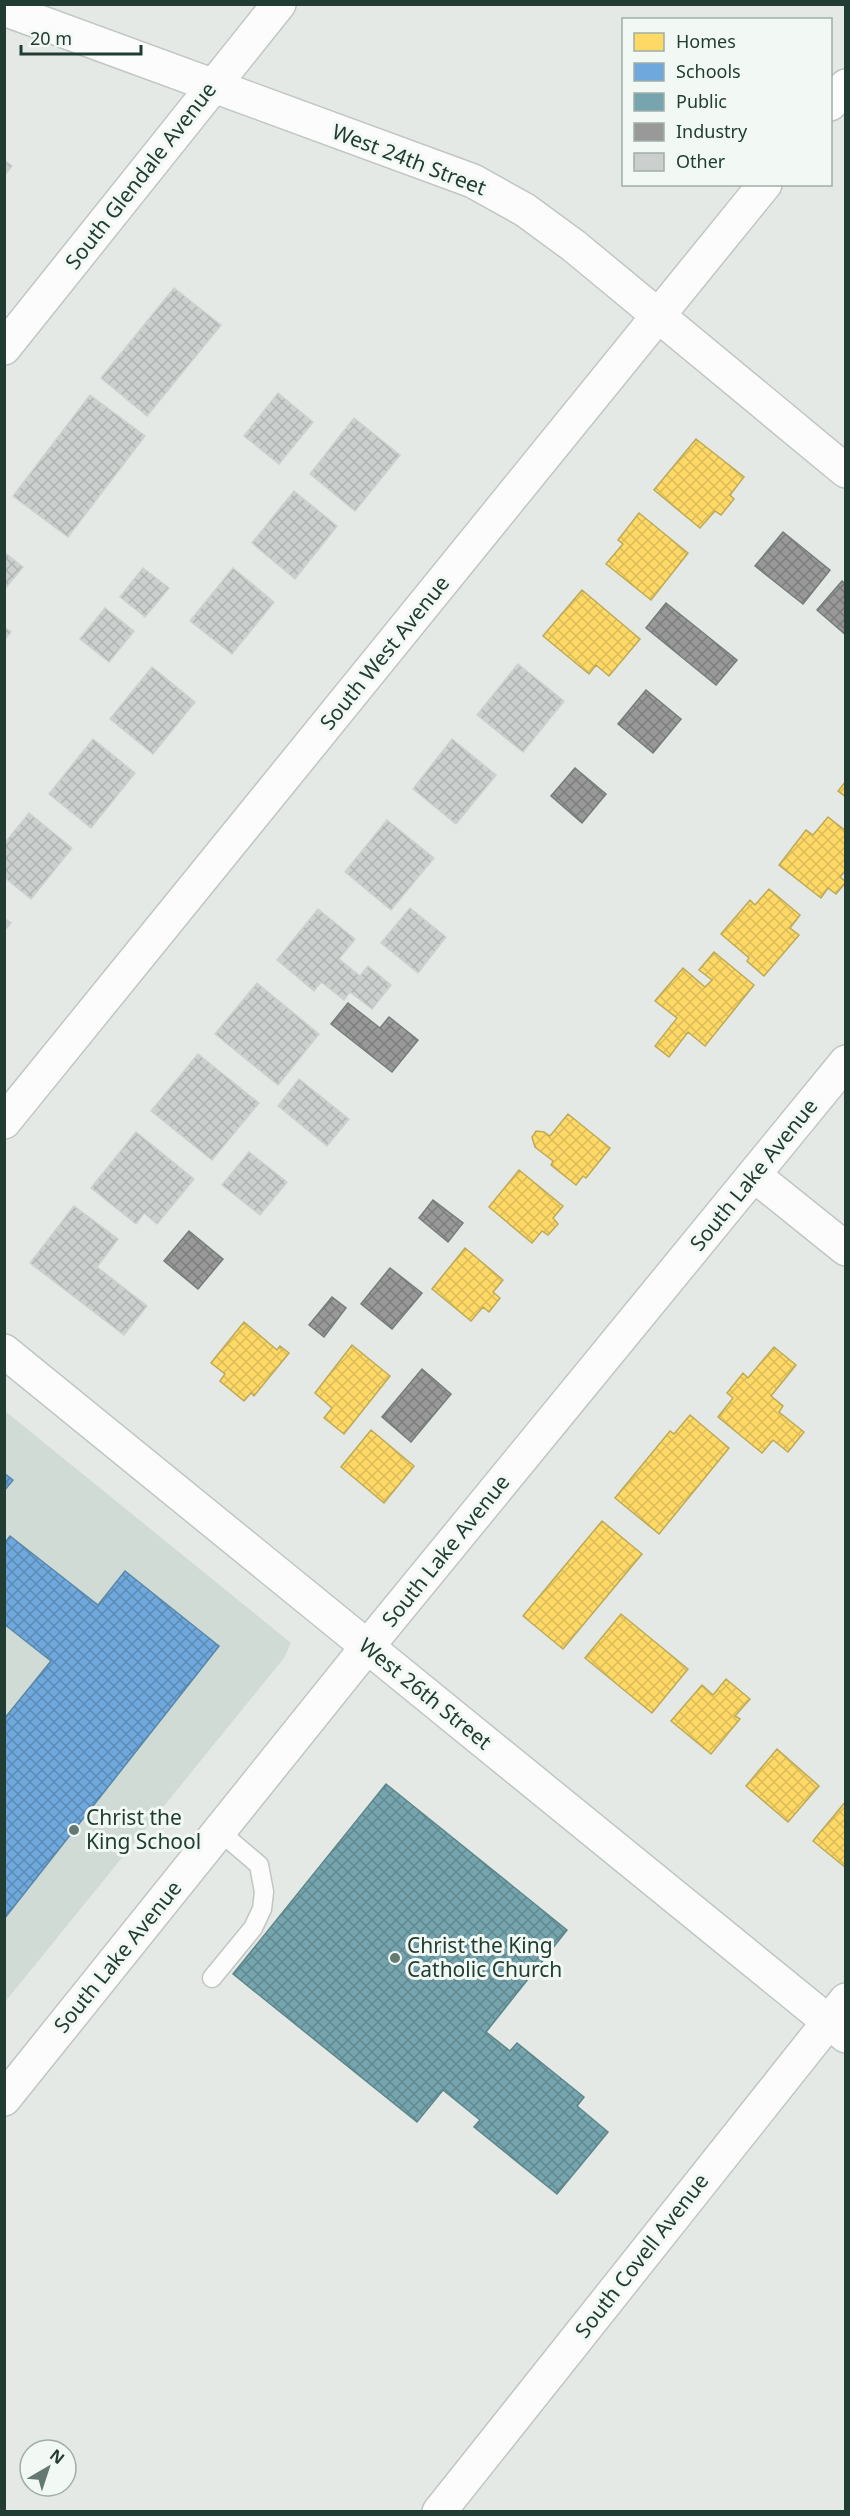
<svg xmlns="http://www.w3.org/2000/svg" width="850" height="2516" viewBox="0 0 850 2516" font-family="'Noto Sans',sans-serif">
<defs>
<pattern id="homes-cross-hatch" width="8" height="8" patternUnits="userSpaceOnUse" patternTransform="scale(1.5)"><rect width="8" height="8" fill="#ffd966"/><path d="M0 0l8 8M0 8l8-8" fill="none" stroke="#dabb59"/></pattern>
<pattern id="schools-cross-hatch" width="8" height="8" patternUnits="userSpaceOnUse" patternTransform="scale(1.5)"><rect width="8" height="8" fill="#6fa8dc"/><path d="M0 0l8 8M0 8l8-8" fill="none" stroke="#5b8ab3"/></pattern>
<pattern id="public-cross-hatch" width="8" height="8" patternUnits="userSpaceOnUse" patternTransform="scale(1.5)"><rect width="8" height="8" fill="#76a5af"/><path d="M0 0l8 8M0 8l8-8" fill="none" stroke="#60888f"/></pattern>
<pattern id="industry-cross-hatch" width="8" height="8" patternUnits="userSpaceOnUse" patternTransform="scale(1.5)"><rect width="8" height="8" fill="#999"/><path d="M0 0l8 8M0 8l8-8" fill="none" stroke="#7c7e7d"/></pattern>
<pattern id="building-cross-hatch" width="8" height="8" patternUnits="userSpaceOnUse" patternTransform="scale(1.5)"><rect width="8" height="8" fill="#cbd0ce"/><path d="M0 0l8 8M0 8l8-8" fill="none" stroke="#aeb4b1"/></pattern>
</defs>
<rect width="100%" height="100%" fill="#e4e9e6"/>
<!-- built -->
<path fill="#d1dbd6" d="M5,1411l286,232 -7,15 -279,344z"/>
<!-- homes -->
<path fill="url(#homes-cross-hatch)" stroke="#bcaa57" stroke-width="1.5" d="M696,439l48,38 -14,18 4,4 -13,16 -6,-4 -15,17 -46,-38z
M639,513l49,40 -37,47 -45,-36 17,-20 -5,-4z
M582,590l58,49 -31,37 -13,-11 -7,9 -46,-38z
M846,781v16l-8,-6z
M828,817l18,14v39l-6,7 6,5 -10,12 -8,-6 -7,10 -42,-33 27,-35 7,5z
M769,889l31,26 -10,13 9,7 -35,41 -17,-15 2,-3 -28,-24 29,-34 5,5z
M714,952l40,33 -49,61 -17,-14 -19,25 -14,-11 22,-28 -22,-17 28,-33 22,19 7,-7 -13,-10z
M568,1114l42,34 -24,30 -3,-2 -7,9 -25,-20 2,-4 -18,-14 -3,-10 4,-6 8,1 6,4z
M519,1170l44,36 -10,12 5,6 -10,11 -6,-4 -10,12 -43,-36z
M465,1248l38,32 -10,12 7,6 -11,14 -6,-5 -12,14 -39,-32z
M244,1322l33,28 3,-4 9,7 -35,43 -3,-3 -7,8 -24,-20 5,-7 -14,-11z
M352,1345l38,31 -46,58 -20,-16 8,-10 -17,-15z
M774,1347l22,18 -25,31 12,10 -4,6 25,20 -16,20 -15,-12 -11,13 -44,-36 15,-19 -6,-5 16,-20 5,5z
M690,1415l39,33 -70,86 -44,-36 55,-67 4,3z
M371,1430l43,36 -30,37 -43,-36z
M602,1521l40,33 -79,95 -40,-33z
M621,1614l67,55 -36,44 -67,-55z
M726,1679l24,20 -15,17 5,3 -29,35 -40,-33 31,-36 11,10z
M777,1749l42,37 -31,36 -42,-36z
M846,1801v67l-33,-27z"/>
<!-- schools -->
<path fill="url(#schools-cross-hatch)" stroke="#5888a9" stroke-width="1.5" d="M4,1473l9,7 -9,11z
M10,1536l88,69 27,-34 94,75 -215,273v-200l47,-58 -47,-37v-80z"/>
<!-- public -->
<path fill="url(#public-cross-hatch)" stroke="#5c868a" stroke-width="1.5" d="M386,1784l181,146 -81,102 24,19 7,-8 67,54 -7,9 31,26 -51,62 -83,-67 6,-7 -37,-30 -26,32 -184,-148z"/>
<!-- industry -->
<path fill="url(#industry-cross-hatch)" stroke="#757d7a" stroke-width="1.5" d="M783,532l47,38 -27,34 -48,-38z
M842,581l4,3v51l-29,-25z
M666,603l71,57 -21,25 -70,-57z
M646,690l35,29 -28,34 -35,-29z
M575,768l31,26 -24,29 -31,-27z
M348,1003l32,25 9,-11 29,23 -26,32 -61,-48z
M433,1200l30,23 -15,19 -29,-24z
M189,1231l34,28 -25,30 -34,-28z
M390,1268l32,25 -30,36 -31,-25z
M332,1297l14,11 -22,29 -15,-12z
M422,1369l29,25 -40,48 -29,-25z"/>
<!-- building -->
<path fill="url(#building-cross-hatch)" stroke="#ccd2cf" stroke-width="1.5" d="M4,160l8,6 -8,10z
M174,288l47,37 -74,91 -46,-38z
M278,393l35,29 -34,42 -35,-28z
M90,395l55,41 -77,101 -55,-41z
M354,418l46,37 -45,56 -45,-37z
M294,491l43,35 -42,53 -43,-36z
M4,552l19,15 -19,23z
M143,568l26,20 -24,29 -25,-20z
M233,568l41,34 -42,52 -42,-33z
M105,608l29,23 -25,31 -29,-23z
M4,627l7,5 -7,8z
M518,664l46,37 -41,51 -46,-37z
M152,667l43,35 -42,52 -43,-35z
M93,739l42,34 -44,55 -42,-34z
M452,739l44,36 -40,49 -43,-35z
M29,813l43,35 -41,51 -27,-22v-33z
M387,820l47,38 -43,52 -46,-38z
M410,908l36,29 -28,36 -37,-30z
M318,909l37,30 -16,20 21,17 8,-10 23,19 -19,24 -22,-17 -6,8 -23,-18 -7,9 -37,-31z
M4,918l7,5 -7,8z
M257,983l62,51 -41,51 -63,-51z
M198,1054l61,49 -47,57 -61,-49z
M299,1079l50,40 -22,27 -49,-40z
M136,1132l58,47 -37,45 -13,-11 -8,11 -45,-36z
M249,1152l38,30 -27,33 -38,-30z
M74,1206l44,33 -21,28 50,39 -23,29 -94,-72z"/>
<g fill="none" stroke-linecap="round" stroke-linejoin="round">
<defs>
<path id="service" d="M212,1978l41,-50 9,-19 2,-17 -5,-27 -40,-34"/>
<path id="minor" d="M4,9l469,172 52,29 49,36 272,225
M830,104l16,-18
M4,348l275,-344
M4,1122l761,-938
M754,1175l92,74
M4,2099l363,-452
M439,2512l407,-512"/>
<path id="tertiary" d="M367,1647l479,-585"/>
<path id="secondary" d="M4,1351l842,685"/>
</defs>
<!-- service casing -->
<use href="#service" stroke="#c1c6c3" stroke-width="21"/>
<!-- minor casing -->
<use href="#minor" stroke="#c1c6c3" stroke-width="36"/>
<!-- tertiary casing -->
<use href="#tertiary" stroke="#c1c6c3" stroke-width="36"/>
<!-- secondary casing -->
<use href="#secondary" stroke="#bfc7c3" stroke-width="36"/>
<!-- service -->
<use href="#service" stroke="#fbfcfb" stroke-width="18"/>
<!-- minor -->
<use href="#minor" stroke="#fbfcfb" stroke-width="33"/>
<!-- tertiary -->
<use href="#tertiary" stroke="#fbfcfb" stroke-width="33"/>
<!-- secondary -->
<use href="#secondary" stroke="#fbfcfb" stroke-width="33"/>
</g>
<!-- markers -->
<g fill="#657972" stroke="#f2f9f4" stroke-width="2">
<circle cx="74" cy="1830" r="6"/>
<circle cx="395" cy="1958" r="6"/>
</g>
<g text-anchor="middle" stroke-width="6" stroke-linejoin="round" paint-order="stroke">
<!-- street labels -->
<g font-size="21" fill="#213d33" stroke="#f2f9f4">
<text transform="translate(409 160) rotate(21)" y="7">West 24th Street</text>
<text transform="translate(141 176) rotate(-52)" y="7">South Glendale Avenue</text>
<text transform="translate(385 653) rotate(-51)" y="7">South West Avenue</text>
<text transform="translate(754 1175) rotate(-51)" y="7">South Lake Avenue</text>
<text transform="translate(446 1551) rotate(-51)" y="7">South Lake Avenue</text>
<text transform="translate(425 1694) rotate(39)" y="7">West 26th Street</text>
<text transform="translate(118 1957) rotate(-51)" y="7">South Lake Avenue</text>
<text transform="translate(642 2256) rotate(-52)" y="7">South Covell Avenue</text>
</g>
<!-- poi labels -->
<g font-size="21" fill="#213d33" stroke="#f2f9f4" text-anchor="start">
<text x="86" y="1825">Christ the<tspan x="86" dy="24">King School</tspan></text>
<text x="407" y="1953">Christ the King<tspan x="407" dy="24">Catholic Church</tspan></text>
</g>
</g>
<!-- border -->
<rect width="850" height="2516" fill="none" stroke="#213d33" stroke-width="12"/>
<!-- legend -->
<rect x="622" y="18" width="210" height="168" fill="#f2f9f4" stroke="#9eaea7" stroke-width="1.5"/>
<rect x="634" y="33" width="30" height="18" fill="#ffd966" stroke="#9eaea7" stroke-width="1.5"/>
<text x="676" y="48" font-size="18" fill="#213d33">Homes</text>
<rect x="634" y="63" width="30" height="18" fill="#6fa8dc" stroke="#9eaea7" stroke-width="1.5"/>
<text x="676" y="78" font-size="18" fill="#213d33">Schools</text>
<rect x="634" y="93" width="30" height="18" fill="#76a5af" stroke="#9eaea7" stroke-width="1.5"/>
<text x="676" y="108" font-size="18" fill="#213d33">Public</text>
<rect x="634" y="123" width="30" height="18" fill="#999999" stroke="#9eaea7" stroke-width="1.5"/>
<text x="676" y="138" font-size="18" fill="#213d33">Industry</text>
<rect x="634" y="153" width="30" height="18" fill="#cbd0ce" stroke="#9eaea7" stroke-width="1.5"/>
<text x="676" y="168" font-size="18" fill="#213d33">Other</text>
<!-- north arrow -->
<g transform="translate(48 2468) rotate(39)"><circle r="28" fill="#f2f9f4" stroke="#9eaea7" stroke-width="1.5"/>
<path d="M0-4.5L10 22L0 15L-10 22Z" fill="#657972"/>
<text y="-9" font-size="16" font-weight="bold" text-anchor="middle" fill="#213d33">N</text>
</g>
<!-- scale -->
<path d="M21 45v9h120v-9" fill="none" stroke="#213d33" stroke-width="3"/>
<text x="30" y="45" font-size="18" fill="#213d33" stroke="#f2f9f4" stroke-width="4.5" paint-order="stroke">20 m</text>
</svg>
